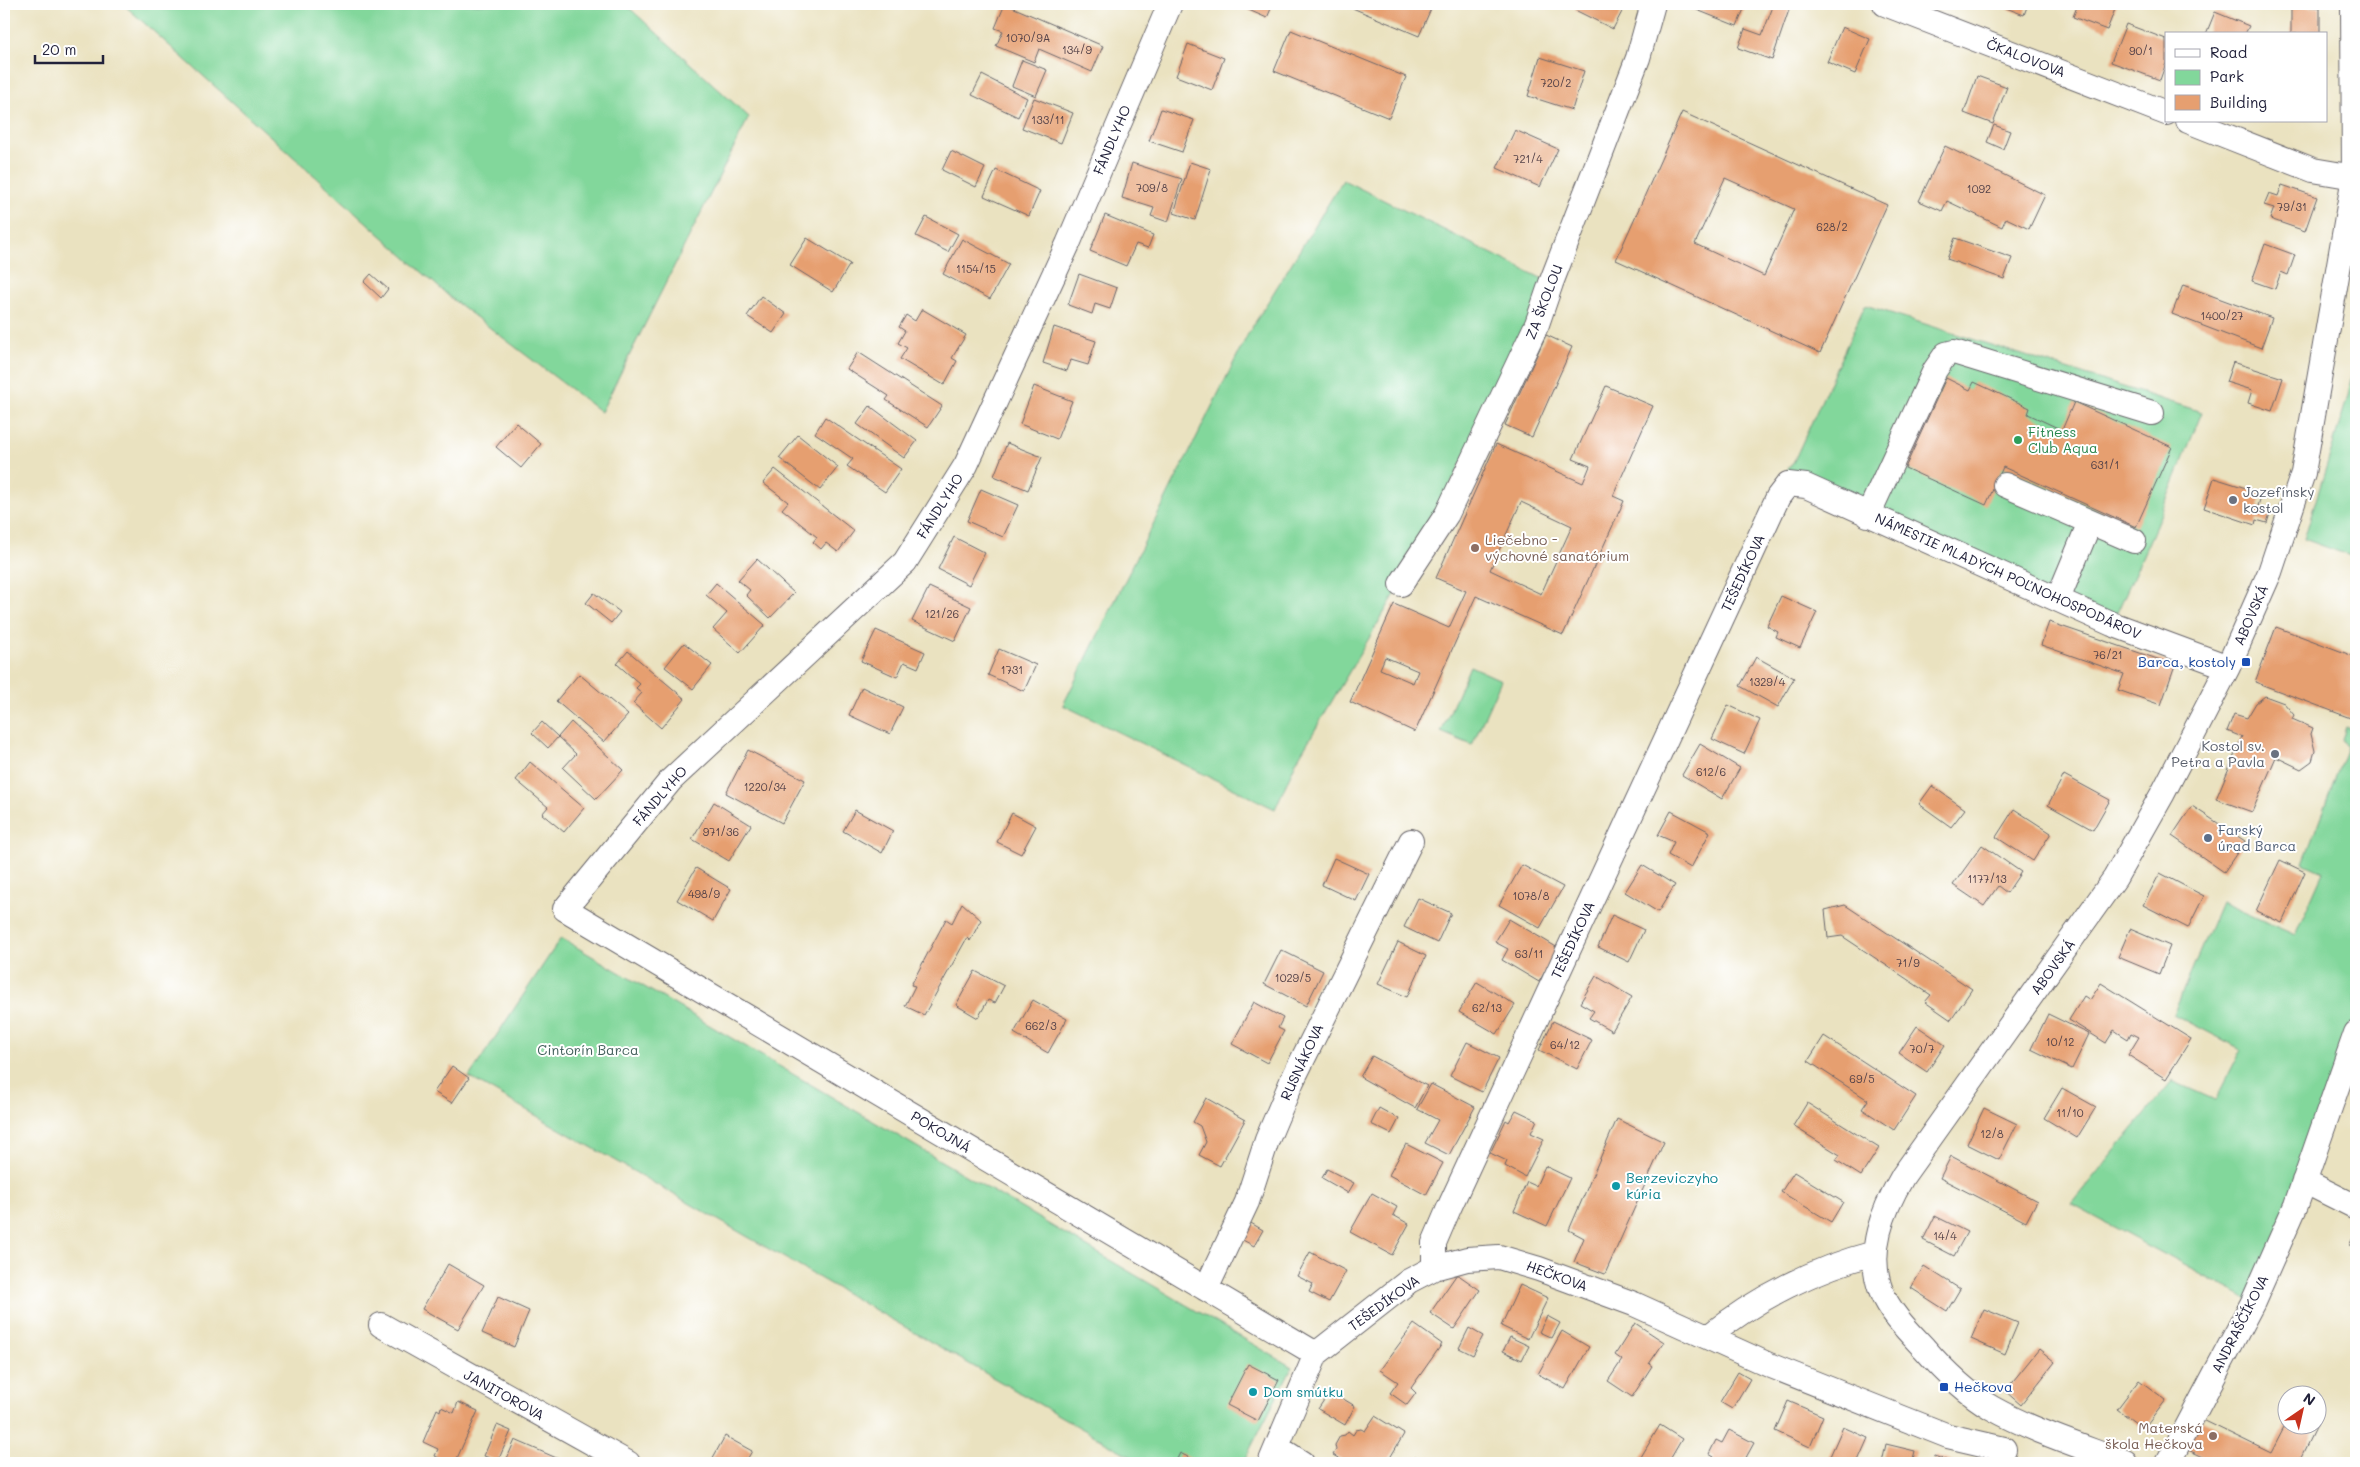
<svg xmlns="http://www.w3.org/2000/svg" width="2360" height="1467" viewBox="0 0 2360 1467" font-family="Mali,sans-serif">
<rect width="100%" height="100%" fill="#fff"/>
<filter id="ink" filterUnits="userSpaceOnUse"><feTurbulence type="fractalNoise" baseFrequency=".02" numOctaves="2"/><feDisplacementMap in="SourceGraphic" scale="10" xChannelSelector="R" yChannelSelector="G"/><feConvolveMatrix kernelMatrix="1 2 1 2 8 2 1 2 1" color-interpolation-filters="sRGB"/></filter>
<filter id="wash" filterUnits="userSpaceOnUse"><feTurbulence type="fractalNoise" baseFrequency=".0096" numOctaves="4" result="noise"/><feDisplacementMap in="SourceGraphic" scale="20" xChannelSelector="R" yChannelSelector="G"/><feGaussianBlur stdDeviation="1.12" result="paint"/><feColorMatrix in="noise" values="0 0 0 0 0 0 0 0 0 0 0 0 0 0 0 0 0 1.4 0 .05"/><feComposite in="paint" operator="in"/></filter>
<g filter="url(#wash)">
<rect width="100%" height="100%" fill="#eae2c0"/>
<!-- green -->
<path fill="#82d79b" stroke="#527c6b" d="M123,4h502l124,113 -148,295 -149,-113z
M1343,180l208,103 -150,301 -105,178 -21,47 -212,-104 185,-371z
M1865,305l337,107 -46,114 -44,98 -324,-140 -1,-14 7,-9z
M2356,346v212l-52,-19 44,-143z
M1470,666l31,14 -29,65 -31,-13z
M2346,727l10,4v302l-103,269 -182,-98 101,-123 43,19 26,-51 -68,-35 48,-112 74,33 28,-63 -20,-9 44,-116 -5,-9z
M561,938l731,429 -49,96h-101l-673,-386z"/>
<g id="blocks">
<!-- building -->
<path fill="#e69f70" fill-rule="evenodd" d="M1005,4l98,42 -11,26 -53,-23 -5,13 -38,-16 7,-15 -8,-3z
M1235,4h38l-6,14z
M1343,4h90l-14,32z
M1579,4h47l-13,25 -38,-19z
M1694,4h52l-9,22 -45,-18z
M1774,4l16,3 -18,53 -34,-12 7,-19 17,6z
M1996,4h32l-4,11z
M2078,4h39l-10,26 -34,-13z
M2291,6l29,1v27h-29z
M2215,12l34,14 -4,8h-39z
M2126,24l40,15v24l-6,17 -49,-18z
M1842,27l28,12 -15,35 -28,-12z
M1291,30l115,47 -17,41 -115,-47z
M1188,44l36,14 -12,32 -36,-14z
M1540,57l44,14 -12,39 -44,-14z
M1022,60l25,10 -11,26 -24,-10z
M982,75l45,23 -9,19 -46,-22z
M1977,76l30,11 -14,37 -29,-11z
M1034,98l39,15 -12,30 -39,-15z
M1161,109l33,11 -12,32 -33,-11z
M1682,112l205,93 -67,148 -204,-93zM1725,178l69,31 -30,67 -69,-32z
M1994,125l16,6 -7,18 -16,-7z
M1515,130l43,19 -18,38 -43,-19z
M1945,146l100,49 -16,34 -23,-11 -4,9 -55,-26 -5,10 -23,-10z
M951,151l34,17 -9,19 -34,-17z
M1190,162l21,7 -16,51 -21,-7z
M1132,163l50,16 -14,43 -17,-6 3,-8 -32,-10z
M996,170l44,21 -11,25 -45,-20z
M2282,185l35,12 -12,34 -35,-12 4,-11 -10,-3 5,-12 9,3z
M1105,215l48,20 -5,13 -12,-4 -10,22 -36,-15z
M926,217l32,17 -10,18 -32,-16z
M807,238l43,26 -17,28 -43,-27z
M1955,238l57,20 -8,21 -57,-20z
M962,239l47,25 -19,35 -47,-25z
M2265,244l30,11 -7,20 -7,-3 -6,17 -23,-8z
M371,274l17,15 -7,9 -17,-16z
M1079,274l38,14 -7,21 -15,-5 -3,10 -24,-9z
M2183,285l89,33 -11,30 -89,-34z
M761,296l25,18 -13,19 -26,-17z
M922,309l44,26 -14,23 5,3 -13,24 -44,-26 7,-11 -9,-5 7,-12 -6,-4 7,-12 9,6z
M1054,327l42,14 -8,24 -17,-5 -4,11 -24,-8z
M1546,335l26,12 -40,90 -27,-12z
M858,352l84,54 -14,21 -42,-27 3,-4 -42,-27z
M2233,362l50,16 -11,33 -24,-8 4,-13 -26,-8z
M1946,378l24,12 4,-8 56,26 -2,6 34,16 12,-28 98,45 -36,80 -133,-60 -17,38 -81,-37z
M1034,386l38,15 -15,38 -37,-15z
M1606,386l47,20 -40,90 11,5 -61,134 -87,-39 -61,136 -65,-30 44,-98 55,24 17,-37 -30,-13 60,-134 87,39 7,-17 -17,-7zM1521,502l51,24 -31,68 -51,-24zM1385,657l33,14 -5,12 -33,-14z
M870,406l47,35 -13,17 -47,-34z
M825,417l76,52 -16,23 -38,-26 6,-7 -38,-26z
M516,423l25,21 -20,24 -25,-21z
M798,435l40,32 -18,23 -41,-32z
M1007,443l35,14 -14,33 -34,-14z
M775,469l79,62 -16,21 -12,-9 -5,6 -8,-7 4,-5 -35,-28 6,-7 -25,-19z
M2214,478l48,15 -4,13 13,4 -4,13 -11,-3 -1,5 -51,-17z
M981,489l37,16 -15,32 -36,-16z
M954,537l31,16 -16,32 -31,-16z
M757,559l37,34 -24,25 -24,-23 4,-5 -12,-10z
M716,583l49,42 -25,28 -27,-24 14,-16 -21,-18z
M929,587l42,20 -16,34 -43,-20z
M594,593l26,19 -9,11 -25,-20z
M1781,596l36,16 -17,36 -24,-11 2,-5 -11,-6z
M2049,622l126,43 -14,40 -43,-15 6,-16 -83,-29z
M2276,627l80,30v53l-3,9 -98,-37z
M876,630l49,22 -7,16 -14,-6 -7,15 -36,-16z
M684,643l28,22 -19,24 -28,-22z
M999,649l37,16 -12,26 -36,-16z
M628,651l57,48 -24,29 -28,-25 9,-10 -6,-5 4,-4 -23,-20z
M1756,657l38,21 -16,29 -38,-21z
M579,674l49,41 -24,27 -48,-41z
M862,687l41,20 -13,27 -41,-19z
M2265,696l19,7 10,12 -2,4 21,9 -2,6 4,17 -3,10 -11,8 -25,-12 -24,55 -36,-13 26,-62 -15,-6 7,-17 13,4 9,-15z
M1728,705l32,15 -16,34 -32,-15z
M542,722l16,15 13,-15 52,48 -27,29 -33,-31 13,-14 -18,-17 -10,11 -16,-15z
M1700,744l40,24 -18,31 -40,-24z
M748,750l57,30 -23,43 -56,-30z
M530,762l54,46 -20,24 -22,-18 6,-7 -32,-27z
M2064,775l46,25 -17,30 -45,-25z
M1932,786l33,23 -14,18 -32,-23z
M714,802l37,23 -22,36 -37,-22z
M2192,806l53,35 -21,31 -52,-36z
M2014,809l37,24 -18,28 -37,-24z
M855,810l38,21 -11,22 -39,-22z
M1671,811l39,21 -19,36 -23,-13 6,-13 -16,-7z
M1012,813l24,13 -15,28 -24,-12z
M1982,845l39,27 -14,21 -9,-7 -14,20 -31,-21z
M1334,858l35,16 -13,27 -34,-16z
M2280,860l25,12 -23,51 -26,-12z
M1522,865l41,22 -23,41 -41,-23z
M1642,865l33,20 -17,27 -33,-20z
M696,868l35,21 -18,32 -36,-21z
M2160,873l44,23 -16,32 -45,-23z
M1418,898l33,15 -14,30 -33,-16z
M962,903l19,17 -11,21 -3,-3 -43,77 -19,-9 10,-20 -4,-1 35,-66 6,4z
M1845,905l127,84 -21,31 -26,-18 6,-7 -89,-59 -14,2 -3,-28z
M1612,915l32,15 -15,32 -31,-15z
M1509,919l49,29 -19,34 -37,-22 6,-11 -13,-7z
M2130,929l40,17 -11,28 -41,-17z
M1398,942l28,14 -19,41 -29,-13z
M1281,950l42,21 -17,35 -42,-22z
M975,971l29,15 -9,17 -7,-3 -10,18 -22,-13z
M1596,976l36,21 -20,34 -23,-13 5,-7 -14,-8z
M1477,982l38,23 -18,29 -38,-22z
M2101,983l90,56 -25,40 -38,-24 11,-18 -8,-4 -3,6 -14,-9 -8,13 -37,-23 15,-24 6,4z
M1033,1000l34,19 -19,34 -34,-20z
M1254,1002l29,16 -5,10 6,3 -17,32 -35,-19z
M2048,1014l41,20 -17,35 -41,-20z
M1553,1021l39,19 -15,29 -38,-19z
M1917,1026l28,19 -18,27 -28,-19z
M1824,1036l92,60 -22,34 -32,-21 6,-9 -60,-39z
M1467,1042l32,16 -17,34 -32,-16z
M1372,1056l55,30 -12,22 -55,-31z
M452,1066l17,12 -17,25 -18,-11z
M1431,1084l44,23 -26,48 -24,-12 13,-23 -21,-11z
M2062,1088l34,19 -19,31 -33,-20z
M1206,1098l39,22 -25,46 -21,-11 7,-13 -6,-16 -7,-4z
M1807,1103l72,45 -18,28 -25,-16 4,-5 -47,-29z
M1379,1108l20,11 -8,15 -20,-10z
M1984,1108l33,16 -18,36 -32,-16z
M1516,1110l21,10 -6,13 13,6 -19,38 -20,-11 2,-5 -17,-8 16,-33 3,2z
M1617,1119l47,23 -59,132 -31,-12 10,-24 -15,-8z
M1406,1144l37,19 -17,32 -37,-20z
M1951,1156l86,45 -11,21 -86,-44z
M1545,1166l25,12 -23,48 -33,-15 13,-29 9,4z
M1327,1169l27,14 -6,10 -26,-15z
M1794,1172l49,30 -12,20 -50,-30z
M1372,1193l25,14 -4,8 16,9 -17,31 -42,-23z
M1935,1216l32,16 -13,24 -31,-16z
M1249,1222l14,8 -9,16 -15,-8z
M2356,1230v18l-7,-3z
M1310,1252l36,19 -17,31 -20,-10 4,-8 -16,-8z
M448,1264l36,21 -26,44 -36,-20z
M1924,1266l36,23 -13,22 -36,-23z
M1457,1274l23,16 -26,39 -24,-16z
M1520,1285l28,13 -20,41 -27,-13z
M498,1297l31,14 -15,36 -32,-14z
M1984,1309l34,14 -13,31 -34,-15z
M1547,1316l13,7 -8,15 -13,-6z
M1635,1323l29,19 -15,22 3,2 -20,31 -24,-16 14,-21 -7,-5z
M1414,1324l28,20 -31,44 5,5 -9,12 -17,-12 8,-11 -18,-12z
M1469,1328l14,8 -10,19 -14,-7z
M1562,1331l27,16 -24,42 -27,-15z
M1510,1337l19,9 -7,14 -19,-9z
M2039,1349l16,13 -34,43 -16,-14z
M1248,1364l31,16 -21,41 -31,-16z
M1738,1372l12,7 -18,30 -12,-7z
M2139,1380l27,20 -22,29 -27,-20z
M1330,1391l25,15 -10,19 -27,-16z
M1788,1401l35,15 -13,31 -35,-16z
M458,1402l20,9 -23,52h-6l-14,-7 3,-7 -15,-7 14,-33 3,2 1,-4 13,6z
M1375,1416l29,18 -17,29h-40l-14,-8 3,-5 -1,-5 5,-9 5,-1 3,-4 5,4 3,-5 5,-1 4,2z
M2199,1418l72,35 17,-33v4h29l-19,39h-82l-32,-15z
M497,1425l14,6 -13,30 -14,-5z
M1660,1425l22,14 -14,24h-27l-3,-1z
M1843,1427l25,11 -11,25h-30z
M1729,1430l25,13 -11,20h-33l4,-6 -5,-3 7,-14 6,3z
M725,1436l27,15 -7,12h-35z
M515,1440l53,23h-63z
M1886,1444l29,7 -3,12h-30z
M1180,1453l20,10h-25z
M1935,1456l21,7h-23z
M1415,1457l11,6h-14z"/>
</g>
</g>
<g filter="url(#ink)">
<use href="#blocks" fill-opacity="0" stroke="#68656a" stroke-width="1"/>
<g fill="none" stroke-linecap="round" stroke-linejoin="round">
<defs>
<path id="minor" d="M1170,4l-102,240 -102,221 -61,97 -234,218 -106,129 751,445
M1885,4l281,109
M2188,121l125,49 41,7
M2005,485l129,56
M1868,515l67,-145 11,-16 8,-2 198,61
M1401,584l46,-70 90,-190 14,-41 87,-225 15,-54
M2058,599l32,-77
M2304,1181l52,26
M1434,1268l33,-9 32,-2 40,12 95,35 135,61 179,71 56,13
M1206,1289l41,-87 20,-62 25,-59 119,-240
M381,1325l247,138
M1708,1337c48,-39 108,-69 167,-84
M1277,1447l25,16
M1270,1463l46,-109 93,-73 25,-13v-25l15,-35 329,-711 10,-13 18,2 306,138 116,43
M2125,1463c-44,-17 -92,-32 -133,-55 -26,-15 -48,-37 -68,-60 -15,-16 -35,-36 -43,-57 -15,-40 2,-81 22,-115l212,-298 48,-85 65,-126 42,-95 33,-99 51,-296 -1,-173
M2168,1463l85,-161 43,-97 60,-172"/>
</defs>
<!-- minor casing -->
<use href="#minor" stroke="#68656a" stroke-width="26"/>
<!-- minor -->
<use href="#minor" stroke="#fff" stroke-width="24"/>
</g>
</g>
<!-- markers -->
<circle fill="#2e9e5b" stroke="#fff" stroke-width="2" cx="2018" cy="440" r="5"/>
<g fill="#6b7280" stroke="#fff" stroke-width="2">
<circle cx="2233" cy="500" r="5"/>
<circle cx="2275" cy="754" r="5"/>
</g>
<g fill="#8d6e63" stroke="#fff" stroke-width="2">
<circle cx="1475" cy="548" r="5"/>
<circle cx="2213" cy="1436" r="5"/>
</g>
<g fill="#1a4fb4" stroke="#fff" stroke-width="2">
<rect x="2241" y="657" width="10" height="10" rx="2.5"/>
<rect x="1939" y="1382" width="10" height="10" rx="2.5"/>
</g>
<circle fill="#5c6f8a" stroke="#fff" stroke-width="2" cx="2208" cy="838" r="5"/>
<g fill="#0f9aa8" stroke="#fff" stroke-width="2">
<circle cx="1616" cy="1186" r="5"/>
<circle cx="1253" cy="1392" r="5"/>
</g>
<g text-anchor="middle" stroke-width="4" stroke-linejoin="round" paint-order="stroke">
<!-- number labels -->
<g font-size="11" fill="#534148">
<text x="1028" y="42">1070/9A</text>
<text x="1077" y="54">134/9</text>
<text x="2141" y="55">90/1</text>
<text x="1556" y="87">720/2</text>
<text x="1048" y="124">133/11</text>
<text x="1528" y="163">721/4</text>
<text x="1152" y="192">709/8</text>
<text x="1979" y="193">1092</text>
<text x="2292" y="211">79/31</text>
<text x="1832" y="231">628/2</text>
<text x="976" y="273">1154/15</text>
<text x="2222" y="320">1400/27</text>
<text x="2105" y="469">631/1</text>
<text x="942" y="618">121/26</text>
<text x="2108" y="659">76/21</text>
<text x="1012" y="674">1731</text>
<text x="1767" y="686">1329/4</text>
<text x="1711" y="776">612/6</text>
<text x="765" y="791">1220/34</text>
<text x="721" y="836">971/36</text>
<text x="1987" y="883">1177/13</text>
<text x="704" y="898">498/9</text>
<text x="1531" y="900">1078/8</text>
<text x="1529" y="958">63/11</text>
<text x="1908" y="967">71/9</text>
<text x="1293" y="982">1029/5</text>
<text x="1487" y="1012">62/13</text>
<text x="1041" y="1030">662/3</text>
<text x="2060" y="1046">10/12</text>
<text x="1565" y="1049">64/12</text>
<text x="1922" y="1053">70/7</text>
<text x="1862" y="1083">69/5</text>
<text x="2070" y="1117">11/10</text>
<text x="1992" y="1138">12/8</text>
<text x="1945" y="1240">14/4</text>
</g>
<!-- street labels -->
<g font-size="14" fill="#22223b" stroke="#fff">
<text transform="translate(2026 58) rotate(21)" y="5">ČKALOVOVA</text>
<text transform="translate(1112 140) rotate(-67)" y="5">FÁNDLYHO</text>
<text transform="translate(1544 302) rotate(-69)" y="5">ZA ŠKOLOU</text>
<text transform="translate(940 506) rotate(-58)" y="5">FÁNDLYHO</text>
<text transform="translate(1743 573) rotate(-65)" y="5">TEŠEDÍKOVA</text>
<text transform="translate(2008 576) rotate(24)" y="5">NÁMESTIE MLADÝCH POĽNOHOSPODÁROV</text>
<text transform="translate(2251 615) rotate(-66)" y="5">ABOVSKÁ</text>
<text transform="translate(660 796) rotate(-49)" y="5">FÁNDLYHO</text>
<text transform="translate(1573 940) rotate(-65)" y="5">TEŠEDÍKOVA</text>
<text transform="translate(2053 967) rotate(-54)" y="5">ABOVSKÁ</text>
<text transform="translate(1302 1062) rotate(-65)" y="5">RUSNÁKOVA</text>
<text transform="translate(941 1132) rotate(31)" y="5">POKOJNÁ</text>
<text transform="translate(1557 1276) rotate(20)" y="5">HEČKOVA</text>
<text transform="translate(1384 1303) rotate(-36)" y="5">TEŠEDÍKOVA</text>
<text transform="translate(2240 1324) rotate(-63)" y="5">ANDRAŠČÍKOVA</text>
<text transform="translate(504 1395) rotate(29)" y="5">JANITOROVA</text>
</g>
<!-- leisure labels -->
<g font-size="14" fill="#27864d" stroke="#fff" text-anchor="start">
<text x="2028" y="437">Fitness<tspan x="2028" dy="16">Club Aqua</tspan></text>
</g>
<!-- worship labels -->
<g font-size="14" fill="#5b616d" stroke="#fff" text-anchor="start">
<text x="2243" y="497">Jozefínsky<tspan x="2243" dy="16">kostol</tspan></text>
<text x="2265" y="751" text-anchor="end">Kostol sv.<tspan x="2265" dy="16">Petra a Pavla</tspan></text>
</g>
<!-- education labels -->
<g font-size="14" fill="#785e54" stroke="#fff" text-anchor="start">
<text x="1485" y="545">Liečebno -<tspan x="1485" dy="16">výchovné sanatórium</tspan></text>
<text x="2203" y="1433" text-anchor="end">Materská<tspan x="2203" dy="16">škola Hečkova</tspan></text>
</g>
<!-- transit labels -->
<g font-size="14" fill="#164399" stroke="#fff" text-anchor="end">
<text x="2236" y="667">Barca, kostoly</text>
<text x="1954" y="1392" text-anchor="start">Hečkova</text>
</g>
<!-- service labels -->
<g font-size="14" fill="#4e5e75" stroke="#fff" text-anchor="start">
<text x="2218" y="835">Farský<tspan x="2218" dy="16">úrad Barca</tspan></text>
</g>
<!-- park labels -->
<g font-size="14" fill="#44615d" stroke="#fff">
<text x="588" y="1055">Cintorín Barca</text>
</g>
<!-- culture labels -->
<g font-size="14" fill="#0d838f" stroke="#fff" text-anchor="start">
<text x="1626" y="1183">Berzeviczyho<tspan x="1626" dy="16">kúria</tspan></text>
<text x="1263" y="1397">Dom smútku</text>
</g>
</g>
<!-- margin -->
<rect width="2360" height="1467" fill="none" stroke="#fff" stroke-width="20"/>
<!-- legend -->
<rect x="2165" y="32" width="162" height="90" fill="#ffffff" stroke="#a7a7b1"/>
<rect x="2175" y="49" width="25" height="8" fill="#ffffff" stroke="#a7a7b1"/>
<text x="2210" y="58" font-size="15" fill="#22223b">Road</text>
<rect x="2175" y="70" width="25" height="15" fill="#82d79b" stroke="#a7a7b1"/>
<text x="2210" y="82" font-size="15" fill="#22223b">Park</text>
<rect x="2175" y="95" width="25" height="15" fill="#e69f70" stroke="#a7a7b1"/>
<text x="2210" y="108" font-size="15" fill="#22223b">Building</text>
<!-- north arrow -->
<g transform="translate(2302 1410) rotate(34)"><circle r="24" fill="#ffffff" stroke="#a7a7b1"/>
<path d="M0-4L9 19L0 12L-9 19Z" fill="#c8321e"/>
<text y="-8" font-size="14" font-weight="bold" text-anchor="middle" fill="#22223b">N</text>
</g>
<!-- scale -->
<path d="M35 55v8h68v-8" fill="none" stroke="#22223b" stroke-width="2.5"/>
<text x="42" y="55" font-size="15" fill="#22223b" stroke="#ffffff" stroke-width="4" paint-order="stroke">20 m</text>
</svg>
